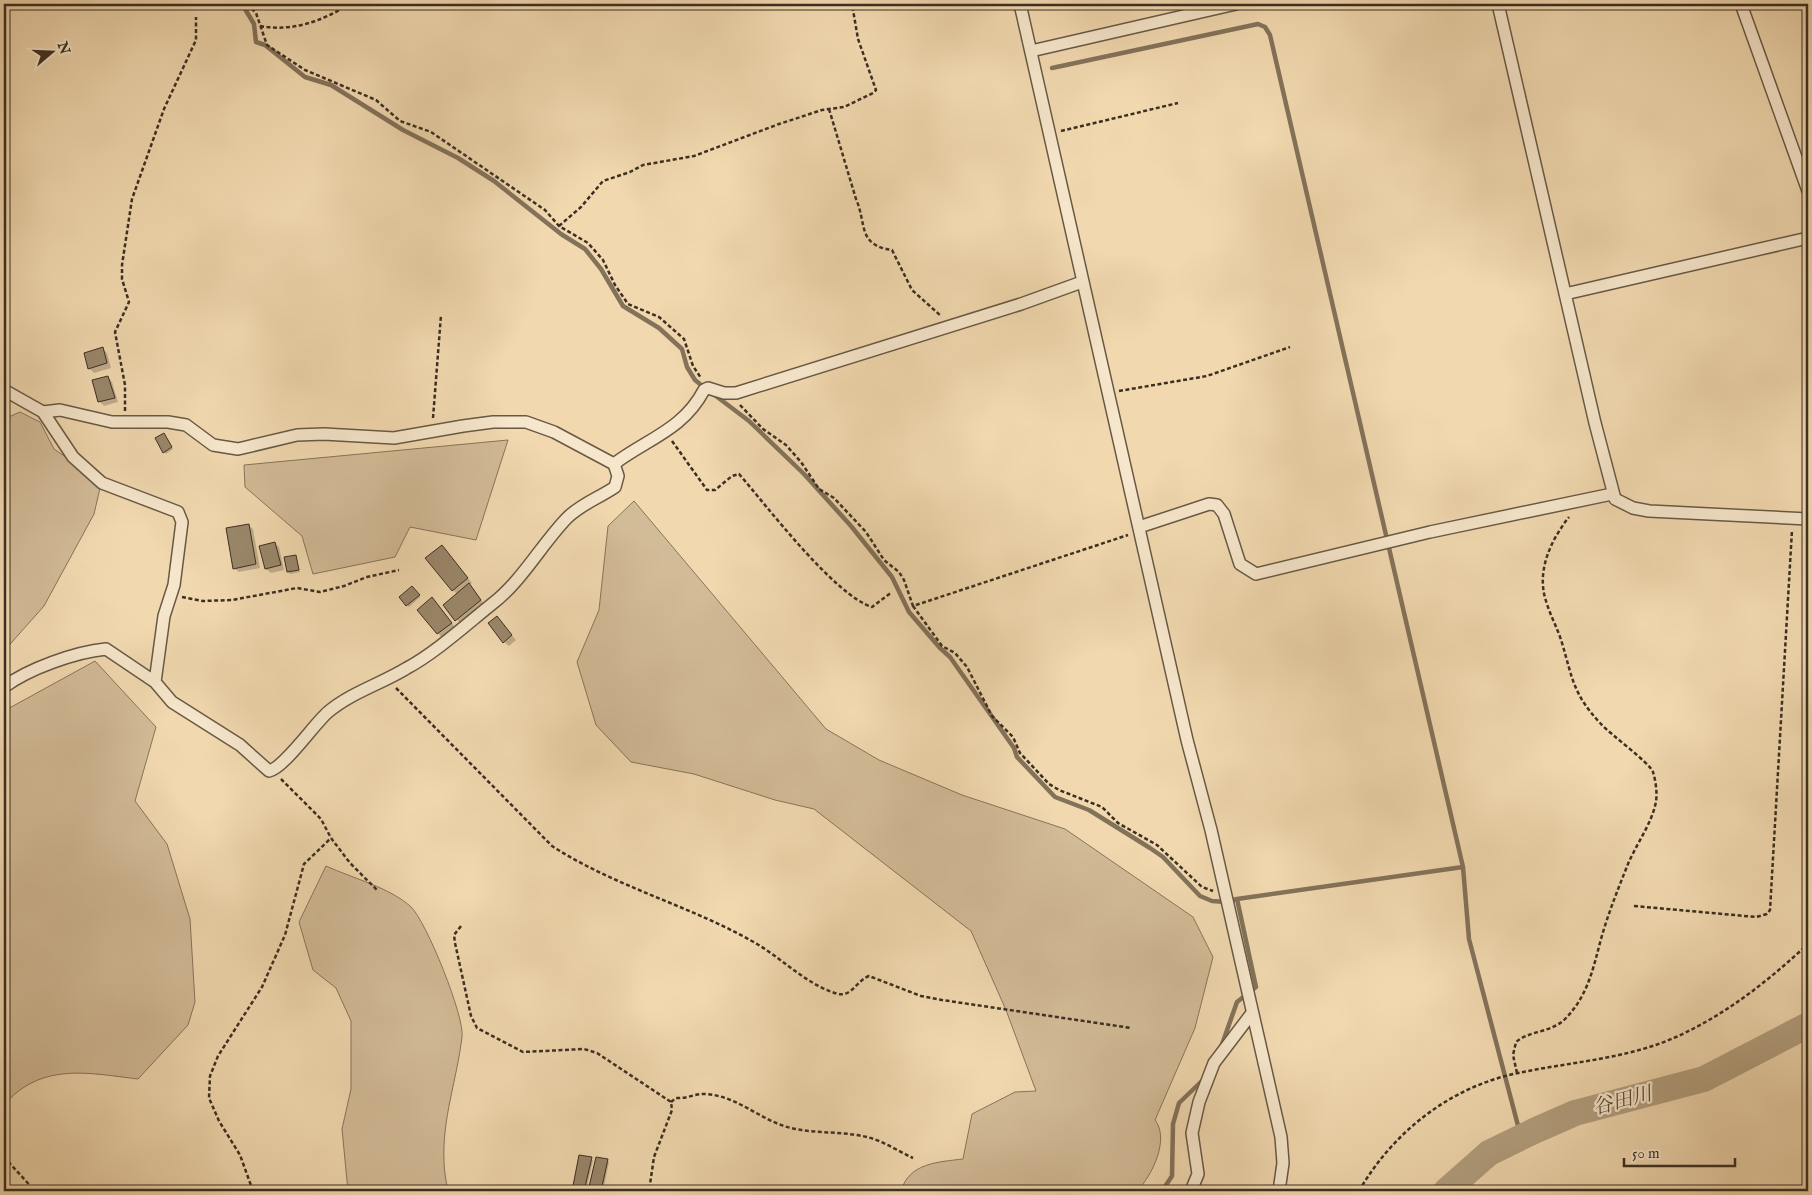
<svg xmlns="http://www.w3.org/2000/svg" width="1812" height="1195" viewBox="0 0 1812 1195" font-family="'IM FELL English','Noto Serif JP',serif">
<rect width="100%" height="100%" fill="#f1d8af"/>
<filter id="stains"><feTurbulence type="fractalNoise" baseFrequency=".004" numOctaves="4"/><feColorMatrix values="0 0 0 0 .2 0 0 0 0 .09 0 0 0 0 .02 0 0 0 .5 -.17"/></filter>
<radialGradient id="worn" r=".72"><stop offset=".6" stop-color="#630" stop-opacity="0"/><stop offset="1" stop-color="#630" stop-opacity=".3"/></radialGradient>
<!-- green -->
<path fill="#d2bb97" stroke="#86755c" d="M20,412l20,10 14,27 37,25 10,10 -7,30 -50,92 -40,45v-232z
M508,440l-32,100 -66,-13 -15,30 -82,17 -11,-38 -57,-49 -1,-22z
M634,501l192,228 53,31 83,35 103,34 128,88 20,40 -18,71 -40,92c15,19 -3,56 -18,71h-236c8,-28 37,-29 62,-32l9,-45 43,-22 21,-1 -30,-81 -35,-79 -157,-122 -39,-9 -81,-26 -63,-12 -35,-37 -19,-63 22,-52 9,-84z
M95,661l61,66 -21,74 32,43 23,75 5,83 -7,23 -50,54c-50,-6 -97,-17 -134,26v-394z
M326,866c26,12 65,22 85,41 15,14 54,110 51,130 -5,42 -20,82 -18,124 0,10 2,20 4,30h-100l-6,-62 9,-40v-68l-15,-33 -23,-18 -14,-48z"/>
<!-- shadow -->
<path fill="#0003" d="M102,348l5,5 4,15 -17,5 -5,-5z
M108,377l4,5 6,20 -14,4 -4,-4z
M165,436l8,13 -7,5 -2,-2z
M248,525l5,4 7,39 -21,4 -5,-4z
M274,543l5,4 5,23 -13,3 -5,-4 -6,-23z
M446,551l26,32 -3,2 16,20 -24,19 -17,-19 13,-11 -4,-4z
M296,557l4,15 -10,2 -2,-2z
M412,588l8,9 -11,10 -8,-10z
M436,603l19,24 -13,11 -24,-28z
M501,622l15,18 -7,6 -5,-4z
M580,1156l13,4 -7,31h-13z
M597,1158l12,4 -6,29h-13z"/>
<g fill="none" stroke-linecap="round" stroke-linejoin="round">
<!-- stream -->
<path stroke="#83725a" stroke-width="4.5" d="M242,4l12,20 2,18 9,3 40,32 26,8 72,45 55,28 36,23 67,53 24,15 16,20 22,37 36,22 23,21 5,18 8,13 11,9
M1052,68l206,-44 7,3 5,8 193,832 6,72 52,198
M712,393l37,28 55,53 47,52 41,51 17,35 31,36 10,9 64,91 3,9 38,40 34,13 61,38 13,9 37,39 12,5 14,1 11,-3 226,-32
M1220,1050l17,-48 19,-15 -19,-88
M1162,1191l10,-15 1,-52 6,-21 25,-24"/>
<!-- river -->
<path stroke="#b39f7f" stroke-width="26" d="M1446,1191l43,-38 45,-22 41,-18 129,-34 104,-54"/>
</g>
<!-- building -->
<path fill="#9a876b" stroke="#3b2f22" d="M103,347l4,16 -19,6 -4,-16z
M108,376l7,22 -17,4 -6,-22z
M164,433l8,14 -9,6 -8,-15z
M249,524l7,40 -23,5 -7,-41z
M275,542l6,23 -16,4 -6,-23z
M442,545l26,33 -16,13 -27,-33z
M296,555l3,15 -12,2 -3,-15z
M469,583l12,17 -26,21 -12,-16z
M412,586l8,9 -14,11 -7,-9z
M432,597l20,26 -15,11 -20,-24z
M497,616l15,19 -9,8 -15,-20z
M579,1155l13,2 -8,34h-12z
M596,1157l12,2 -7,32h-13z"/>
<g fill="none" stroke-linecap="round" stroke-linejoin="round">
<defs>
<path id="street" d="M1020,4l167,736 24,90 70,307 2,26 -4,28
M1498,4l97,419 20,76 18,9 16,3 159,8
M1741,4l67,187
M1031,51l205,-47
M1565,294l243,-56
M4,390l39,22 30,45 29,26 76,29 4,10 -8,63 -10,31 -9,66
M43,412l17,-2 52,12h56l18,3 27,20 25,4 59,-14 27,-1 70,4 69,-12 30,-4h33l28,10 60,32
M1139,527l70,-23 8,1 7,9 16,50 16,10 174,-42 182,-38
M4,687c24,-18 71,-35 102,-38l49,33 17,20 68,43 29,26c15,-3 45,-47 59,-59 24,-20 53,-28 79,-44 28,-15 60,-44 85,-64 30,-23 49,-59 75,-86 14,-14 32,-20 48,-31l3,-11 -4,-12c33,-25 69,-34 90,-74l4,-2 16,5h12l285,-89 61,-22
M1191,1191l7,-17 -6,-41 7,-31 15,-39 38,-50"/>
</defs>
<!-- street casing -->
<use href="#street" stroke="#685945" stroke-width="14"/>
<!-- path -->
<path stroke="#3b2f22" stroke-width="2.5" stroke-dasharray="4 2.5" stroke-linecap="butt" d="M247,4l9,9 11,32 38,25 71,30 24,21 31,11 114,78 14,16 29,17 15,17 12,25 13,19 31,13 25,22 9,27 8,12
M260,26c33,6 62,-5 90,-22
M829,109l27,90c11,25 1,46 36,51l20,40 29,26
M1061,131l117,-28
M559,226l22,-19 22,-26 27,-9 13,-7 51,-9 85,-32 43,-14 22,-3 29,-14 3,-3 -18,-51 -6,-35
M1119,391l88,-15 83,-29
M740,405l23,24 23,16 15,17 18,27 15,9 32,34 18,28 15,12 5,8 9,26 215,-71
M125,411v-26l-10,-53 14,-30 -7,-23v-14l10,-66 32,-90 32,-69v-23
M433,418l8,-103
M672,441l35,49h8l17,-14 7,-2c28,32 95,121 133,133l20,-15
M182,597l21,4 29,-1 65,-12 23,4 24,-6 23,-9 32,-7
M913,606l29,40 13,7 12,14 25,49 21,21 7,16 29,31 10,6 43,17 16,16 39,22 45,42 11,4
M396,688l156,158c63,41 140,60 205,98 27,16 50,41 81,50 14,3 19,-14 31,-18l52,20 21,4 189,28
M281,779l40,40 10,19 19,25 28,28
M1634,906l122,11 11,-3 3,-4 22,-380
M461,926l-7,9 1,8 16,73 6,12 46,24 61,-3 13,4 74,49 1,8 -18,47 -5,34
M1517,1073l-4,-18 3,-13c14,-12 36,-9 50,-24 22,-23 27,-49 35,-79 7,-25 17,-50 27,-75 8,-19 22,-38 27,-58 3,-10 1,-24 -2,-34 -3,-9 -42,-37 -52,-48 -28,-30 -28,-44 -39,-81 -4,-14 -12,-28 -16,-42 -10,-30 5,-61 23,-84
M671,1102l5,-4c11,1 20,-5 30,-4 32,2 55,27 85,34 25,6 51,3 76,9 16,4 31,14 46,21
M4,1157l31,34
M253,1191l-13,-36 -21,-34 -10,-23 1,-22 8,-20 44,-69 23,-52 19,-71 27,-26
M1359,1191c34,-59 91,-104 159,-118 52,-11 109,-14 158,-36 51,-23 92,-56 132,-93"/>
<!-- street -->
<use href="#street" stroke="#f6e6cb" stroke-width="11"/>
</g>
<g text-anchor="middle" stroke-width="4.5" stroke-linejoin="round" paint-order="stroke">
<!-- water labels -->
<g font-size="20" font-style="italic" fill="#594b39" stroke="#f6e6cb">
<text transform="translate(1622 1100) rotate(-15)" y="7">谷田川</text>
</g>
</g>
<!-- margin -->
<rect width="1812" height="1195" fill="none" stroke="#f1d8af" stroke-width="20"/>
<rect x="5" y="5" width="1802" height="1185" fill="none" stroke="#3b2f22" stroke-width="2.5"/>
<rect x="10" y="10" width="1792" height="1175" fill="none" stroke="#3b2f22"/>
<!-- north arrow -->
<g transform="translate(52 52) rotate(71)" stroke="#f6e6cb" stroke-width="4" paint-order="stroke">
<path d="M0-4L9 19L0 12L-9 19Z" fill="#3b2f22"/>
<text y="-8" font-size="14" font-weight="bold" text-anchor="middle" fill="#3b2f22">N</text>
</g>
<!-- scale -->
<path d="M1624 1158v8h111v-8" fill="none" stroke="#3b2f22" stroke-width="2.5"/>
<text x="1632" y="1158" font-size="15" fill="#3b2f22" stroke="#f6e6cb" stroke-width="4" paint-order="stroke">50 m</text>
<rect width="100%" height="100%" filter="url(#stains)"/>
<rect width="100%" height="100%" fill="url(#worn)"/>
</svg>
